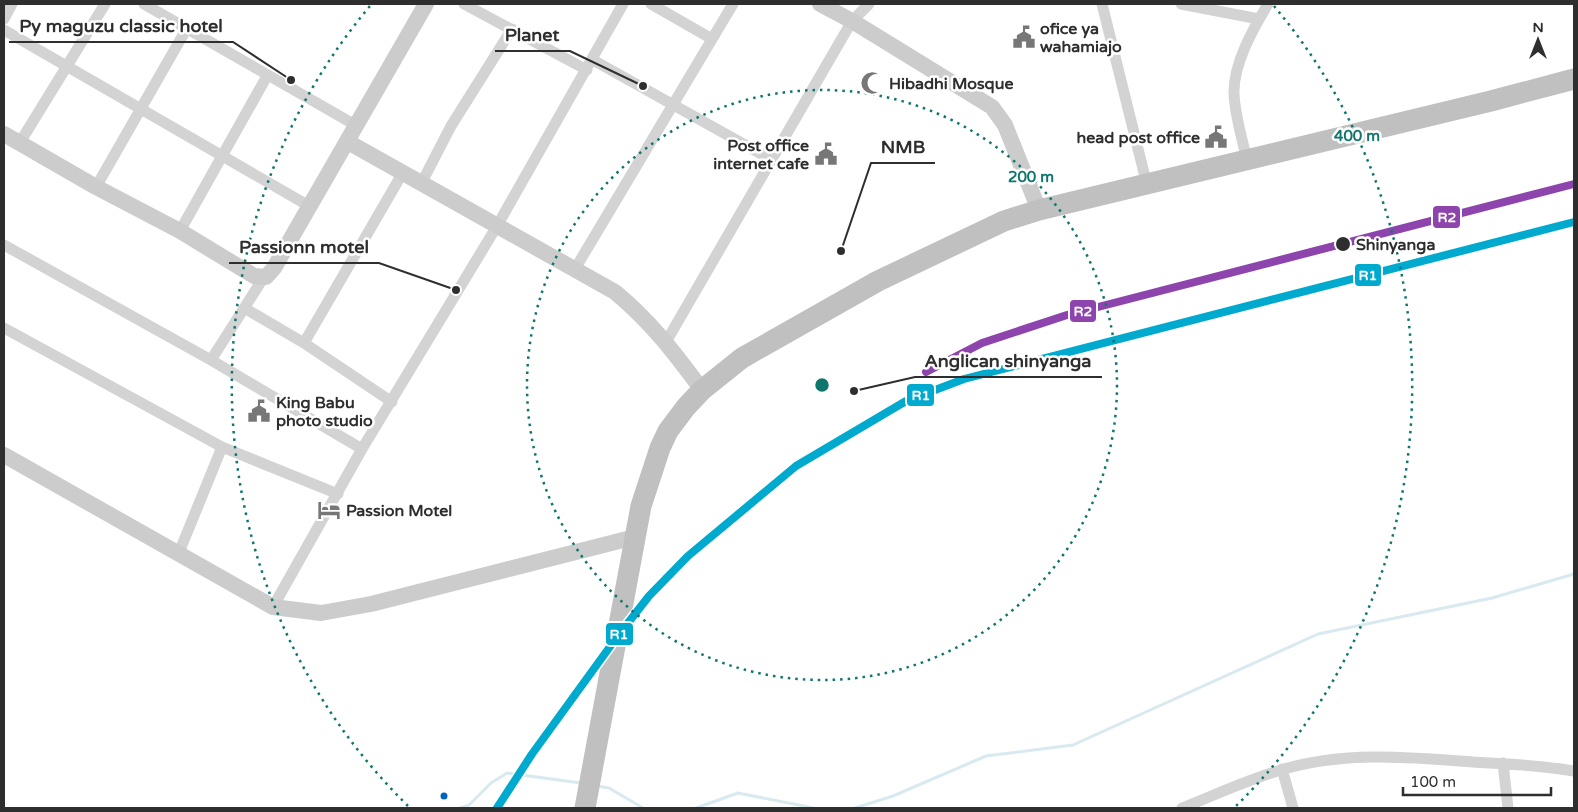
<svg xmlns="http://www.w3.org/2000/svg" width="1578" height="812" viewBox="0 0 1578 812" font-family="'Varela Round',sans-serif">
<rect width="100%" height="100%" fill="#fff"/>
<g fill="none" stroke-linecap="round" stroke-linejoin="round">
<!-- stream -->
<path stroke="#d9e9f0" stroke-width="3" d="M597,786l12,2 34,20
M460,808l9,-3 22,-22 16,-10 74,10
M696,808l42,-15 76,15
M855,808l38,-12 93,-40 87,-11 245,-111 174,-36 82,-24"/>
<!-- street -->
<path stroke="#d3d3d3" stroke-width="11" d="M144,4l213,122
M464,4l123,66
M651,4l61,35
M1102,4l45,181
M1181,4l78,15
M4,19l8,-15
M4,30l305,176
M593,60l179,100
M19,144l86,-140
M1247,160c-5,-22 -12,-44 -13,-66 -1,-30 19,-65 34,-90
M421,184l30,-58 61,-97
M96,187l91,-159
M180,231l87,-155
M4,245l207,115 151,89
M575,269l158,-265
M246,309l58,34 88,59
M4,328l218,119 116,47
M666,342l186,-321 17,-17
M304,343l98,-169
M211,360l53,-83
M178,555l44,-108
M273,607l89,-158 135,-223 126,-222
M1503,763l5,45
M1282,769l11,39
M1182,808c33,-13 65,-28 99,-38 62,-19 128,-13 192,-8 34,2 68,3 101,9"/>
<!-- secondary -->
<path stroke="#ccc" stroke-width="16" d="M820,4l32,17 140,86 13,18 34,85
M4,134l92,53 84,44 74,45 12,1 8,-9 152,-264
M348,142l267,150c36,30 59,60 87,98
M4,455l269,152 48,6 50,-9 264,-67"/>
<!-- highway -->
<path stroke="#c0c0c0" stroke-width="21" d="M585,808l56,-302 19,-58 8,-17 18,-24 16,-17 40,-32 136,-77 126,-60 35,-11 452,-109 83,-22"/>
<defs>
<path id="rail-1" d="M497,808l35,-54 85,-117 32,-41 39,-40 108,-90 110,-65 58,-22 610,-157"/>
<path id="rail-2" d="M926,372l56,-29 85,-28 507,-131"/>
</defs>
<!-- rail-1 casing -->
<use href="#rail-1" stroke="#fff" stroke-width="11"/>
<!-- rail-2 casing -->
<use href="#rail-2" stroke="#fff" stroke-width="11"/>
<!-- rail-1 -->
<use href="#rail-1" stroke="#00a9ce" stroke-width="8"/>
<!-- rail-2 -->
<use href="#rail-2" stroke="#8e44ad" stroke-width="8"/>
</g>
<!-- distance rings -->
<g fill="none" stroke="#0f766e" stroke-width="2.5" stroke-dasharray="2.5 5">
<circle cx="822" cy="385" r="295"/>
<path d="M408 806A590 590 0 0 1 370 6M1274 6A590 590 0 0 1 1236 806"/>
</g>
<!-- icons -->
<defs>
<symbol id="civic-bare" viewBox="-9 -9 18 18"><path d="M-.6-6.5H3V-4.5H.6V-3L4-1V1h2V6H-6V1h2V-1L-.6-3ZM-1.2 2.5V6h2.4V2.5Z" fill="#777" stroke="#fff" stroke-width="2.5" paint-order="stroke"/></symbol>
<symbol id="mosque-bare" viewBox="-9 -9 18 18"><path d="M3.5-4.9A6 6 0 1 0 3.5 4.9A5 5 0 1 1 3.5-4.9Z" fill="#777" stroke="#fff" stroke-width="2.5" paint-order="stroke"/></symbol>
<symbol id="hotel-bare" viewBox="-9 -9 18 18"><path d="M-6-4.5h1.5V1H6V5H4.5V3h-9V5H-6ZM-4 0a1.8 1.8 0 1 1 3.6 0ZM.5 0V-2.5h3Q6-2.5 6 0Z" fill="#777" stroke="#fff" stroke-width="2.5" paint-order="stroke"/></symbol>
</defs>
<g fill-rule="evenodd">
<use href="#civic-bare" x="1008" y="21" width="32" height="32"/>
<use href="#mosque-bare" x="856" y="67" width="32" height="32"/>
<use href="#civic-bare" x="1200" y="121" width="32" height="32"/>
<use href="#civic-bare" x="810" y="138" width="32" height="32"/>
<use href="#civic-bare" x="243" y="395" width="32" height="32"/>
<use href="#hotel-bare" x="313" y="494" width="32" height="32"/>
</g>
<!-- markers -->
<circle fill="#2e2e2e" stroke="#fff" stroke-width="2" cx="1343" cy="244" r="8"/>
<circle fill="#0065bd" stroke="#fff" stroke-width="2" cx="444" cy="796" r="4.5"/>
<g text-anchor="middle" stroke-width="5" stroke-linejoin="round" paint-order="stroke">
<!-- poi labels -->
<g font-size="16" font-weight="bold" fill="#2e2e2e" stroke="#fff" text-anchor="start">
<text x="1040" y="34">ofice ya<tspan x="1040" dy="18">wahamiajo</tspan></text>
<text x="889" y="89">Hibadhi Mosque</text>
<text x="1200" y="143" text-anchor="end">head post office</text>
<text x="809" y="151" text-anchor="end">Post office<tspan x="809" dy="18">internet cafe</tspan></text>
<text x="276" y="408">King Babu<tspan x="276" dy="18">photo studio</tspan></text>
<text x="346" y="516">Passion Motel</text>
</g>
<!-- stop labels -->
<g font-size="16" font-weight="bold" fill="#2e2e2e" stroke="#fff" text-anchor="start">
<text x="1356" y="250">Shinyanga</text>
</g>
</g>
<circle cx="822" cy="385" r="8" fill="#0f766e" stroke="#fff" stroke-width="2.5"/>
<g font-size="15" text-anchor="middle" font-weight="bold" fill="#0f766e" stroke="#fff" stroke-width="5" stroke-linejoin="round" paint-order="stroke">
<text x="1357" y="141">400 m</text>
<text x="1031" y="182">200 m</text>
</g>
<!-- callouts -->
<path fill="none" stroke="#2e2e2e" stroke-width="2" d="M291 80L233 42H9M643 86L570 51H495M841 251L871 163H935M456 290L379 263H229M854 391L915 377H1102"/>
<g fill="#2e2e2e" stroke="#fff" stroke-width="2">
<circle cx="291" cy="80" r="5"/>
<circle cx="643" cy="86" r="5"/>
<circle cx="841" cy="251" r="5"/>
<circle cx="456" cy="290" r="5"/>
<circle cx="854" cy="391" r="5"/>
</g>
<g font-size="18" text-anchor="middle" font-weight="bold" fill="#2e2e2e" stroke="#fff" stroke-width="5" stroke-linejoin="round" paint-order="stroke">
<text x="121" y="32">Py maguzu classic hotel</text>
<text x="532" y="41">Planet</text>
<text x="903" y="153">NMB</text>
<text x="304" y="253">Passionn motel</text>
<text x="1008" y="367">Anglican shinyanga</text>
</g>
<g stroke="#fff" stroke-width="2">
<rect x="1432" y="205" width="29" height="24" rx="5" fill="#8e44ad"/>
<rect x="1354" y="263" width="28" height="24" rx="5" fill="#00a9ce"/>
<rect x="1069" y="299" width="28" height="24" rx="5" fill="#8e44ad"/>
<rect x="906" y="383" width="29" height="24" rx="5" fill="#00a9ce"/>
<rect x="605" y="622" width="29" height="24" rx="5" fill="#00a9ce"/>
</g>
<g font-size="14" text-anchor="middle" font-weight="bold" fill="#fff">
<text x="1447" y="222">R2</text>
<text x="1368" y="280">R1</text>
<text x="1083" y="316">R2</text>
<text x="921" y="400">R1</text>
<text x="619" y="639">R1</text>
</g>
<!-- border -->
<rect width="1578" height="812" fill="none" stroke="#2e2e2e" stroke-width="10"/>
<!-- north arrow -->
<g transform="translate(1538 40)" stroke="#ffffff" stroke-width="4" paint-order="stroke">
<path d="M0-4L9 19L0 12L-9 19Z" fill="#2e2e2e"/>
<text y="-8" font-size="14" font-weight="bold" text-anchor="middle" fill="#2e2e2e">N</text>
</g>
<!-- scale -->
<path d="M1403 787v8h148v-8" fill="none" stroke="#2e2e2e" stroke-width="2.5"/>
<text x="1410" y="787" font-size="15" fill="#2e2e2e" stroke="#ffffff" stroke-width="4" paint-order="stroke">100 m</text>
</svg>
